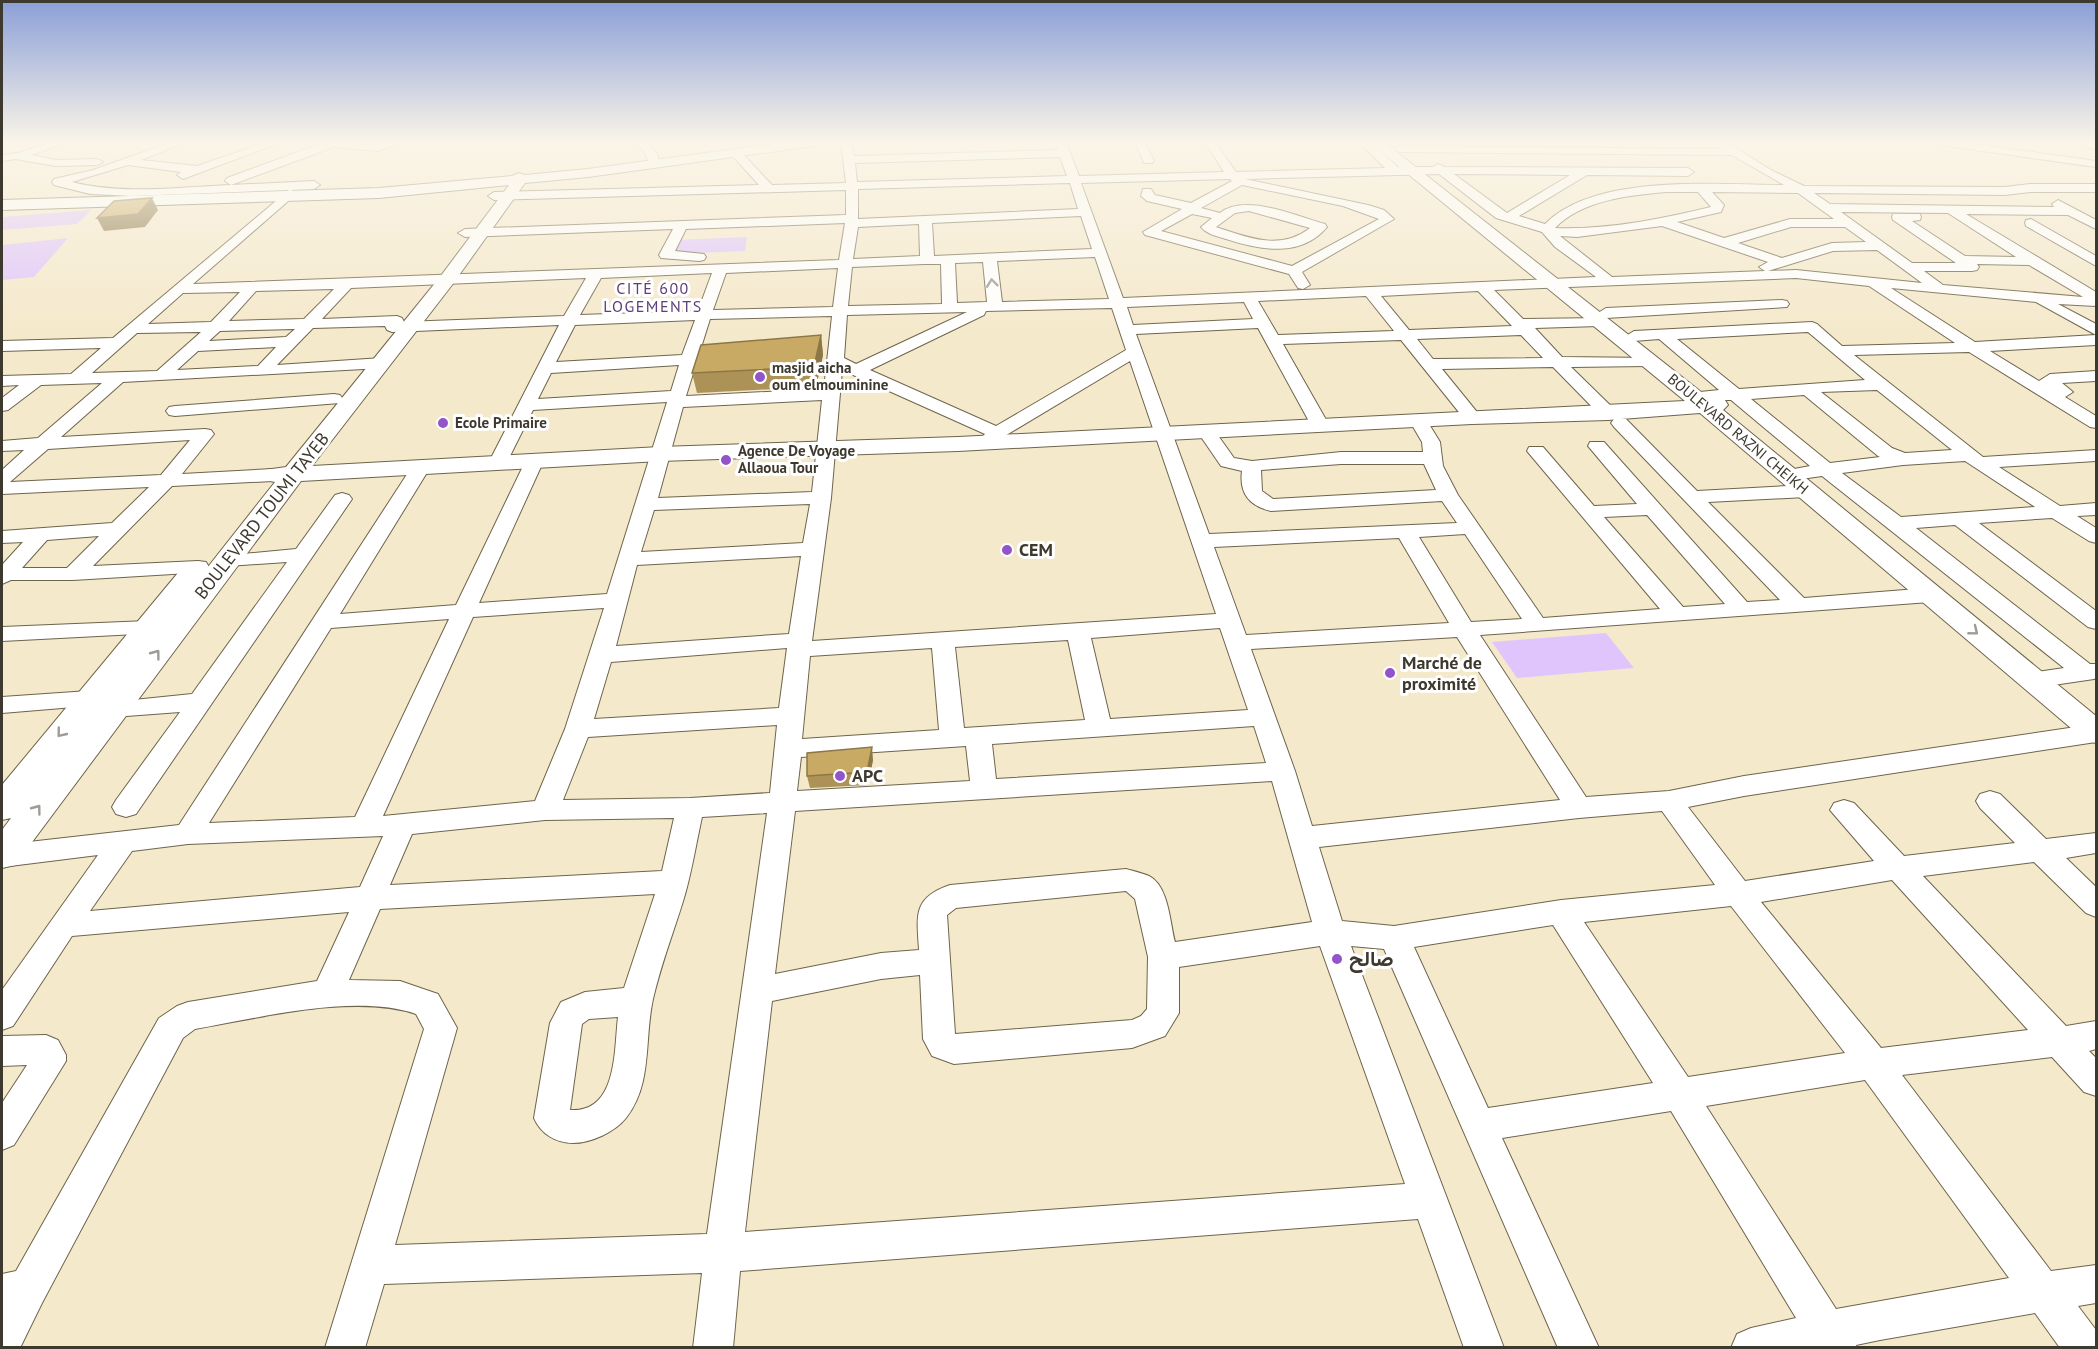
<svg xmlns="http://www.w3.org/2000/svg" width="2098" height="1349" viewBox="0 0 2098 1349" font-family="'PT Sans',Vazirmatn,sans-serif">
<rect width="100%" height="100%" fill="#f5e9cc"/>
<!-- green -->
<path fill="#e0c5fc" d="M91,210l-14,14 -75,6v-13z
M747,237l-2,14 -74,3 5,-14z
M68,238l-34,39 -32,3v-35z
M1606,633l28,35 -117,10 -25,-36z"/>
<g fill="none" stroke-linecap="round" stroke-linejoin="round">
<defs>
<path id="minor" d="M53,142h16l-38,13 25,5 41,-1 6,3 -6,3 -41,1 -41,-7 -13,2v-6l16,-2z
M172,142h15l-46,18 56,6 70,-24h15l-99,37 -6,-4 4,-3 -53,-7 -56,17c51,13 107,5 159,3l-6,-4 2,-3 90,-33 -5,-3 67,3 10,-3h16l-26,9 -45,-4 -103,38 83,-4 6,4 -6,4 -23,1 5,3 -2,3 -101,88 646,-24 6,-37 -159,6 -11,22 29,3 2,3 -2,3 -5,1 -38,-3 -2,-3 14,-26 -208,8 -7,-4 7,-4 381,-14v-25l-352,10 -6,-4 6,-4 265,-7 -29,-32 6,-3 4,1 32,34 74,-2 -5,-41h10l3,14 204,-6 -2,-8h10l13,34 145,-4 -19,-30h10l21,30 149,-4 -21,-21c5,-5 19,-6 24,-1l-9,4 19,17h35l5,-3 7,3 243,1 6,4 -6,4 -101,-1 -68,41 26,8c50,-51 172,-39 239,-39l-52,-30 -333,-3 -6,-3 6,-3 323,3 -6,-5 2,-2h8l45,28 33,16 201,1 25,-3h66v8h-66l-25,3 -191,-2 16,11 224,3 -2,-3 6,-4 38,20v9l-28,-14 -102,-1 130,78v14l-38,-2 38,20v11l-60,-33 -145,-14 84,54 121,-7v10l-106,6 49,30 11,-7 46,-3v10l-34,2 11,9 -8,5 31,19v12l-6,-1 -121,-75 -115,3 129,102 113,-7v11l-97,6 61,39 36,-3v12l-19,1 19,12v15l-7,-2 -37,-23 -73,5 117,88v18l-8,-2 -133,-102 -39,3 174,136h6v14l-2,1 -61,9 -9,-2 -3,-6 3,-6 40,-6 -242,-192 -21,3 -7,-2 -3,-4 3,-4 16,-3 -79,-66h-31l-3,-4 3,-4 19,-2 -60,-51 -25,2 -8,-5 8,-5 178,-9 5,2 25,22 113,-3 -86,-57 -73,-8 -302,12 29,29 81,-1 3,3 -8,5 -64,2 27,29 92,1 2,3 -8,5 -77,1 43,42 3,4 -3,4h-12l-49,-50 -111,2 39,48 -3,4h-12l-65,-81 -118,4 46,81 -3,4h-12l-3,-4 -53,-97 -122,6 73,200 248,-11 -15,-22 -171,10c-22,-5 -32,-18 -29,-40l-21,-5 -24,-35 3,-4h12l22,31 18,3 89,-9h82l-1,-10 -13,-22 3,-4h12l16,26 3,24 15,29 85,123 117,-9 -133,-158 2,-4h14l51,59 43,-2 -49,-58 2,-4h14l143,160 33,-2 -166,-173 -3,-4 3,-4h12l71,72 109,-6 7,2 3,4 -3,4 -7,2 -98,5 96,96 126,-10 8,2 3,5 -3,5 -8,2 -450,33 106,162 83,-6 75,-15 352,-52v18l-352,54 -56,11 57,74 129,-20 -44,-51 4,-7 10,-3 10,3 50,53 111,-13 -35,-35 -4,-7 4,-7 10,-3 10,3 46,45 50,-6v20l-30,5 30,29v30l-10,-4 -52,-51 -111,14 143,150 30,-5v28l-7,2 7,7v38l-12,-4 -32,-35 -150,18 149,196 45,-6v38l-18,3 18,24v18h-36l-25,-35 -155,27 -24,5 1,3h-126l6,-14 14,-6 45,-10 -125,-207 -169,27 97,210h-41l-174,-399 -33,-3 153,402h-40l-46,-129 -678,52 -7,77h-40l9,-75 -318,11 -19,64h-40l99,-319 -8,-15c-61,-21 -157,4 -221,15l-12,9 -141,265 -22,45h-18v-74l14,-3 143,-253 18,-12 11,-4 129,-21 32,-69 -277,24 -59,90 -11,4v-40l96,-135 -96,12v-22l177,-20 236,-363h14l2,4 -91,148 116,-9 70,-145 2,-4h14l2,4 -65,143 128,-9 60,-192 -134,8 -28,56h-14l-2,-4 70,-137 -167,7 -5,-2 -2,-4 -72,2 -36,37 105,-7 8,5 -8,5 -259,14 -62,55 144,-8 6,1 3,4 -32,40 91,-5 7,2 3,4 -3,4 -7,2 -101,5 -79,80 105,-5 8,1 3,5 -3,5 -133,8h-62l-9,4v-19l21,-23 -21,1v-12l110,-8 37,-36 -147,7v-24l22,-20 -22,1v-10l36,-3 64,-55 -61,2 -33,25 -6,1v-13l17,-13 -17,1v-10l69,-2 30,-26 -99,3v-10l111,-3 176,-148 -157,6 -42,-2 -36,-9 -2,-3 2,-3 39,-9zM1060,157l7,19 -210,6 -2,-19zM1439,174l57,44 46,14 13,15 41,30 -473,21 -42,-115 149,-4 2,2 -41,22 -36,-8 -4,-6h-8l-2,7 6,5 35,8 -39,23 2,3 144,39 9,14 5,1 7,-4 -8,-13 92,-53 -10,-9 -16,-5 -123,-26zM1454,174l116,1 -63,38zM1070,183l8,26 -220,10v-30zM1242,185l101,21 36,13 -87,47 -131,-35 31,-17 20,4 -11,9c7,8 16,9 25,12 34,11 75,19 101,-12l-2,-3c-29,-8 -80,-31 -105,-11l-19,-5zM1667,192h31l13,15c-50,12 -104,23 -156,21 27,-28 75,-33 112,-36zM1712,192l86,1 36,26h-44l-66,19 -47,-16 44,-10 3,-7zM1249,211l61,17c-30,23 -61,10 -94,-1l19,-14zM1841,212l107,1 68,44 -51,-1 -53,-35 8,-1 1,-3 -1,-3h-27l-1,3 1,3 63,43h-44zM1081,216l11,33 -158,7 -2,-33zM919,224l1,32 -67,3 5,-32zM1662,226l106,36 -9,5 6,4 -153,6 -52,-41 17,1zM1791,227h54l21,15 -34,1 -50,15 -44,-15zM1877,250l45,33 -126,-13 -28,1 65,-20zM1095,257l14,42 -107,3 -5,-41zM983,262l4,40 -30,1 -2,-40zM924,264h17l1,40 -94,2 4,-39zM1977,264l52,1 54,32 -140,-12 -19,-14h48l5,-1 2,-3zM838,268l-5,39 -120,3 13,-37zM712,273l-14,38 -118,4 21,-37zM586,278l-22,38 -160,6 -2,-4 -5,-2 -75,3 29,-31zM334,289l-30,30 -75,2 27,-30zM1478,291l34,35 -103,4 -28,-34zM240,292l-29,30 -63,2 35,-31zM1366,296l28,35 -116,4 -20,-34zM1244,302l9,17 -120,6 -6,-18zM1112,308l14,42 -130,76 -126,-56 114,-55 2,-4zM967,312l-111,52 -12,-6 3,-43zM832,316l-8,73 -138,7 10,-32 14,-2 2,-3 -2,-3 -11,-2 11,-35zM695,320l-13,35 -126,7 19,-37zM295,329l-9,8 -77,4 11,-10zM201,332l-44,39 -65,2 45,-40zM1808,332l57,48 -126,9 -62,-50zM1521,335l22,23 -110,1 -16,-20zM276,347l-18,19 -81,4 21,-19zM1130,361l86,253 -404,27 19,-143 11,-128 143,64 -8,8 3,4c10,3 15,-2 23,-9zM679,365l-8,26 -133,8 13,-26zM1877,390l75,60 -47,3 -13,-5 -71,-56zM1804,395l74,61 2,1 -50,6 -79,-64zM822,400l-10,92 -154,6 25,-91zM190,440l-29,35 -151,7 38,-33zM1965,461l70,46 -134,10 -59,-44 61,-8zM1341,464h83l12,26 -163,9 -11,-8 -1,-21zM810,504l-7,39 -162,9 13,-42zM1647,515l78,89 -42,3 -79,-90zM1465,534l57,85 -51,3 -52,-85zM99,536l-32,32h-45l25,-28zM1399,538l50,85 -203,12 -32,-88zM801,556l-12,78 -173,12 21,-81zM604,608l-39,121 -30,72 -152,15 90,-199zM449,619l-94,198 -146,6 122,-195zM1220,628l28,82 -138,9 -19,-81zM1457,637l103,163 -248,26 -17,-55 -44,-122zM1068,640l17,80 -121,8 -9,-81zM787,648l-8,60 -185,11 17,-57zM932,648l7,82 -137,9 8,-83zM777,725l-7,68 -80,5 -127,2 25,-63zM1254,726l12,37 -270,16 -4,-35zM966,746l4,35 -173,10 4,-34zM1272,781l40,141 -137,20c-5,-18 -6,-56 -26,-66 -7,-3 -16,-5 -23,-7l-176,16c-38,13 -33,31 -31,65l-38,3 -106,21 20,-163zM1662,811l53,74 -154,15 -167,26 -52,-5 -23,-74 260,-29zM767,813l-60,421 -312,11 62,-217 -19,-34 -38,-13 -51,-1 31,-71 275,-15 -31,94 -39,4 -24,10 -11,21 -16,95c7,16 22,25 39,25 18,0 42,-11 53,-25 27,-34 18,-79 27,-119 8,-35 21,-68 31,-101 8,-27 12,-54 18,-81zM674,818l-12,53 -272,14 22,-51 133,-14zM383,836l-23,51 -270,24 42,-60 56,-7zM1892,880l136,150 -147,18 -120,-146zM1126,891l9,8 13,58 -1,52 -6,7 -9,4 -177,14 -8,-119 9,-7zM1731,906l114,147 -157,24 -104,-155zM1553,925l100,158 -165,25 -74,-161zM1320,946l85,238 -660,48 27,-231 109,-22 39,-4 3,64 9,17 22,8 178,-16 33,-12 14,-23v-46zM618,1017c-4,32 0,96 -48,93l12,-86 7,-5zM1865,1080l144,198 -173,31 -130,-203z
M637,142h10l11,13v11h-8l-4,-11z
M1135,142h13l-2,3 8,16 -2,2h-8z
M1935,142h26l135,19v6l-156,-22z
M2079,142l17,1v7l-16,-6z
M2031,219l65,37v10l-70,-40 -1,-3 1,-3z
M1782,300l5,1 2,3 -2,3 -181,11 -8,-5 8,-5z
M334,394l6,1 3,4 -3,4 -165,13 -6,-1 -3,-4 3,-4 6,-1z
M342,493l7,2 3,4 -216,315 -10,3 -10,-3 -4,-7 4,-7 64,-88 -67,5 -9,-2 -3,-6 3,-6 88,-9 95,-132 -59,4 -7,-2 -4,-4 4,-4 75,-7 39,-54z
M148,621l8,2 3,5 -3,5 -154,8v-14z
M89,691l9,2 3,6 -3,6 -96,8v-16z
M46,1035l12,5 8,15v6l-52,84 -12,5v-47l25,-38 -25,1v-30z"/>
<path id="major" d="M786,142h35l-7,4 -226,31 -63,6 -73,102 -140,181 348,-19 298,-10 727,-36 -316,-259h15l326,257 15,1 3,5 -5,5 373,306v27l-11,-3 -385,-327 -92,7 -136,4 -514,27 -298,10 -359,20 -286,384 -13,3v-38l9,-12 -9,2v-35l180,-217 10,-2 10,2 2,4 71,-90 -10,-2 -4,-5 4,-5 21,-3 154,-190 69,-92 -130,13 -377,12v-10l377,-12 133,-12 7,-3 6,2 63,-6z"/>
</defs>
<!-- minor casing -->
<use href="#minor" stroke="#6e644b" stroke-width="2"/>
<!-- major casing -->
<use href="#major" stroke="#6e644b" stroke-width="2"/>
<!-- minor -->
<use href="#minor" fill="#fff" fill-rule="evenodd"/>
<!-- major -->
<use href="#major" fill="#fff" fill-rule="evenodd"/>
</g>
<!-- wall -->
<path fill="#ac9256" d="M821,335l2,20 -7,32 -119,6 -5,-20z
M873,760l-5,25 -58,3 -3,-12z"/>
<!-- shaded-wall -->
<path fill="#8c7746" d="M152,198l6,12 -13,17 -41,4 -7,-13z
M821,335l2,20 -7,32 -2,-20z
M872,747l1,13 -5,25 -1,-13z"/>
<!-- building -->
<path fill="#c8aa64" stroke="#8c7746" stroke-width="1.5" d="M152,198l-14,16 -41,4 17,-17z
M821,335l-7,32 -122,6 9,-28z
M872,747l-5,25 -60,4v-23z"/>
<!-- one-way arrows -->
<defs><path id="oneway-chevron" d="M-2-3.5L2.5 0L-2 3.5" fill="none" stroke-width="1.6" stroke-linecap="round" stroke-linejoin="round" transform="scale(1.5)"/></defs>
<g stroke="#9e9c96">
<use href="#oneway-chevron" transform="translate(992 283) rotate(-97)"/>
<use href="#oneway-chevron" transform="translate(1974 631) rotate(39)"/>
<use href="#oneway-chevron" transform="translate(156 654) rotate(-53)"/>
<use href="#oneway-chevron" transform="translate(61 733) rotate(129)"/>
<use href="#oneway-chevron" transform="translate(37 809) rotate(-53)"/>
</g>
<!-- sky -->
<linearGradient id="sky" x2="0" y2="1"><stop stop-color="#8b9fd7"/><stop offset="0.43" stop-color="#faf5e8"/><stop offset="1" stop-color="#faf5e8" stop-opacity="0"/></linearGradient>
<rect width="2098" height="331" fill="url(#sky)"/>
<!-- markers -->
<g fill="#9353c9" stroke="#fff" stroke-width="2">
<circle cx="760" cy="377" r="6"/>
<circle cx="443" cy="423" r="6"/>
<circle cx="726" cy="460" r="6"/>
<circle cx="1007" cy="550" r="6"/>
<circle cx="1390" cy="673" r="6"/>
<circle cx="840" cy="776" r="6"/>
<circle cx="1337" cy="959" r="6"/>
</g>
<g text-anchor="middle" stroke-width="6" stroke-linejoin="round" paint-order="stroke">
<!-- far-poi labels -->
<g font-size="15" font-weight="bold" fill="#3e392e" stroke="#fff" text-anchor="start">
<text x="772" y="373">masjid aicha<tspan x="772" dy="17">oum elmouminine</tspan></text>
<text x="455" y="428">Ecole Primaire</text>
<text x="738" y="456">Agence De Voyage<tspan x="738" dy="17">Allaoua Tour</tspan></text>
</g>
<!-- far-street labels -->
<g font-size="15" fill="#3e392e" stroke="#fff">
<text transform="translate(1738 434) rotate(40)" y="5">BOULEVARD RAZNI CHEIKH</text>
</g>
<!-- far-neighbourhood labels -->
<g font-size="16" letter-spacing="1.5" fill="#5d3e79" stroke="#fff">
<text x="653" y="294">CITÉ 600<tspan x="653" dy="18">LOGEMENTS</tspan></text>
</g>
<!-- street labels -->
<g font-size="18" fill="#3e392e" stroke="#fff">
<text transform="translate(262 516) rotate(-52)" y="6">BOULEVARD TOUMI TAYEB</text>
</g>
<!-- poi labels -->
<g font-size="18" font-weight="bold" fill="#3e392e" stroke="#fff" text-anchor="start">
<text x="1019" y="556">CEM</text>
<text x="1402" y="669">Marché de<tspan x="1402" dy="21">proximité</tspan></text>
<text x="852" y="782">APC</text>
</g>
<!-- near-poi labels -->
<g font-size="21" font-weight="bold" fill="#3e392e" stroke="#fff" text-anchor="start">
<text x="1349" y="966">صالح</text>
</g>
</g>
<!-- border -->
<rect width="2098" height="1349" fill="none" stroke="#3e392e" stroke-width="6"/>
</svg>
